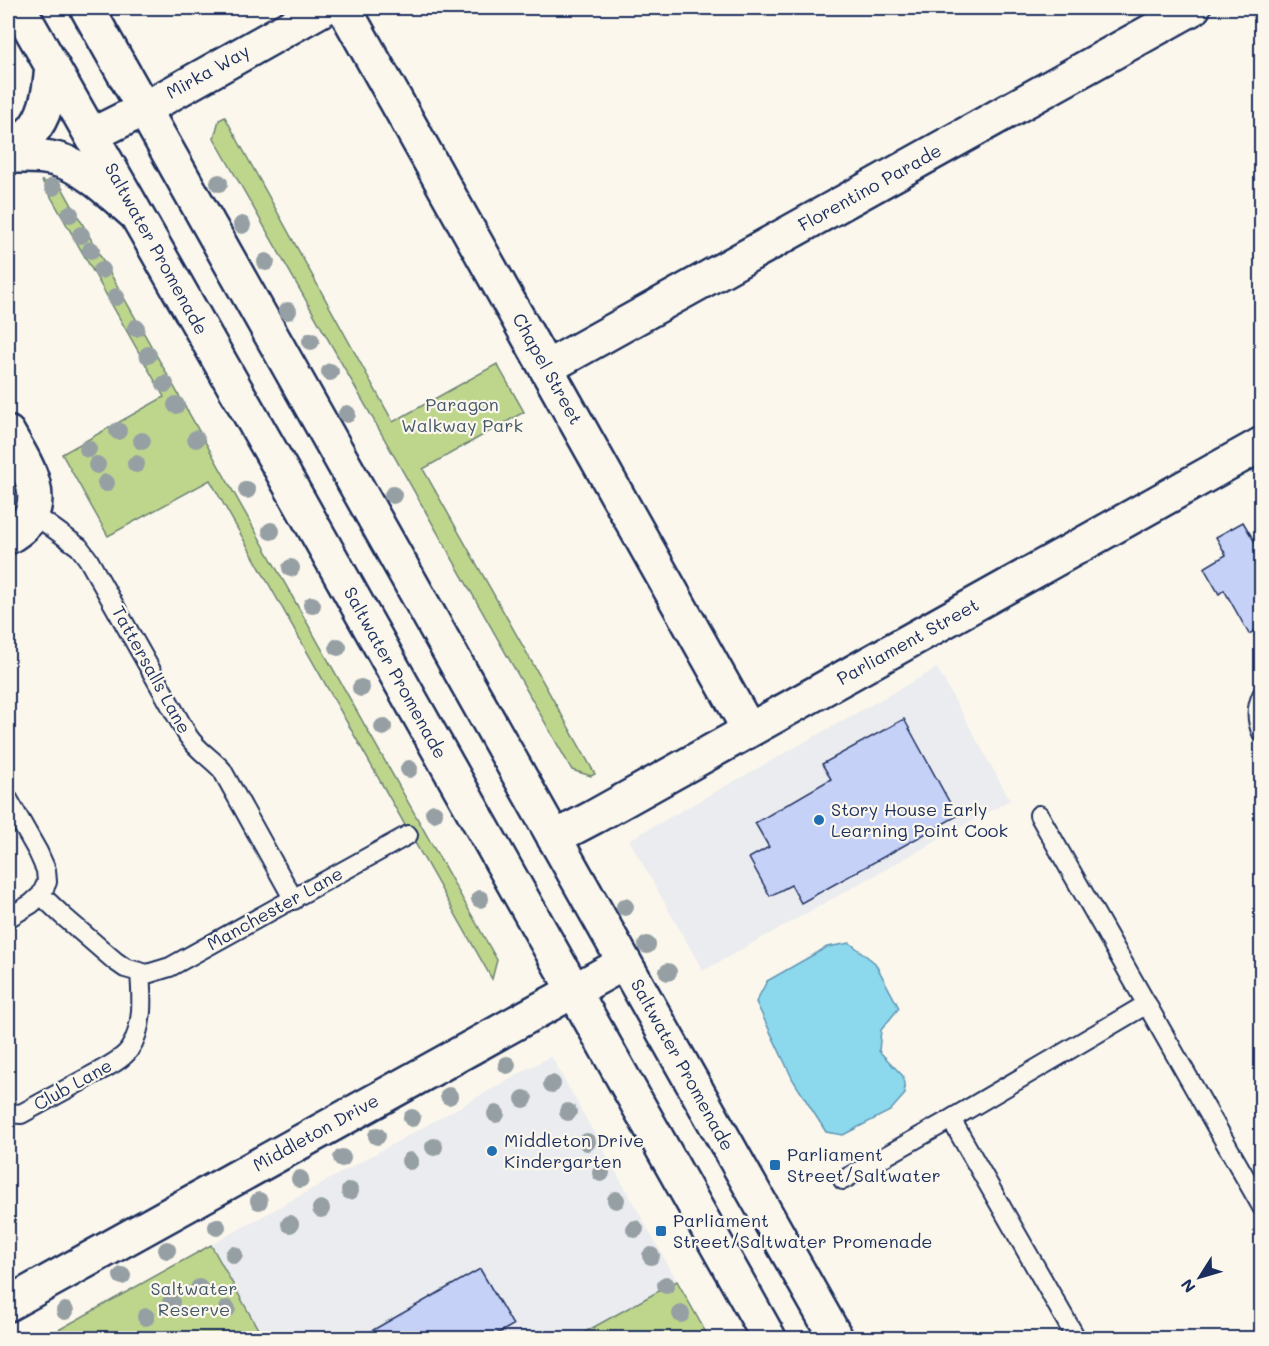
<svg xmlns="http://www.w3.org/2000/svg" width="1269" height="1346" viewBox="0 0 1269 1346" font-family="Mali,sans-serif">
<rect width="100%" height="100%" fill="#fbf7ec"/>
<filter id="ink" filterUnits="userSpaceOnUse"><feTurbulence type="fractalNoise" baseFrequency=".0167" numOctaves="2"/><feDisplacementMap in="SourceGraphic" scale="12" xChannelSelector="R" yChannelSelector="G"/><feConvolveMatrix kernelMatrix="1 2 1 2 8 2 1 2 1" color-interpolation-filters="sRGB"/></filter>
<g filter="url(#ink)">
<!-- built -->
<path fill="#ebecf0" d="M937,668l73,132 -307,171 -74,-131z
M551,1056l126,225 -103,57h-311l-52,-93z"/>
<!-- green -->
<path fill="#bed68c" stroke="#6c8275" stroke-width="1.5" d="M225,117l168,305 104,-58 27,48 -101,57 172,305 -4,2 -19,-6 -358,-632 5,-18z
M42,181l19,5 436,774 -5,19 -282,-499 -102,56 -46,-82 102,-57z
M211,1245l52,93h-219z
M677,1281l32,57h-135z"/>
<!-- water -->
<path fill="#8cd8ec" stroke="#5f94b3" stroke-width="1.5" d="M850,943l25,20 24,45 -18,22 -2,21 24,25 2,18 -15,17 -47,24 -17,-3 -33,-52 -37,-78 11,-21 60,-34z"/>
<!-- building -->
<path fill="#c6d1f8" stroke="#1b2f5e" stroke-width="1.5" d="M1243,522l19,32v73l-13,7 -25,-44 -5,4 -15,-26 22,-13 -10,-18z
M904,719l53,97 -156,87 -10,-18 -21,11 -21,-38 20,-11 -14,-24 76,-44 -9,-15z
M480,1269l33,56 -23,13h-131z"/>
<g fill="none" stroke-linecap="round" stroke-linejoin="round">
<defs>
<path id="lane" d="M32,513l47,34 9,12 100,177c9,14 23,22 34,34l72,130
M1262,695c-6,13 -6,25 0,38
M8,799l30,53 8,18 1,12 -6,13 22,21 52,45 10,7 22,6 23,-7 238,-132
M1039,815l223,392
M8,918l23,-14 10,-9
M8,1113l13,1c22,-12 44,-24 66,-36 13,-8 32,-15 42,-28 15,-22 13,-52 11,-77
M843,1180l108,-61
M1076,1338l-125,-219 196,-115"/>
<path id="street" d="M344,8l405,722
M92,135l52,-26 180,-101
M12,156c14,0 29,-1 43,3 28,6 57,35 78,53
M8,158c7,-4 10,-12 15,-18 4,-5 10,-9 13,-14 12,-17 14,-40 16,-60
M546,368l647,-360
M8,433c15,27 43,65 15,93 -5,5 -10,8 -15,11
M554,838l40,-21 668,-373
M8,1304l616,-341"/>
<path id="secondary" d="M19,8l280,493 470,837
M87,8l749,1330"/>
</defs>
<!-- lane casing -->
<use href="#lane" stroke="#1b2f5e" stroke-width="22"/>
<!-- street casing -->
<use href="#street" stroke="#1b2f5e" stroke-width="38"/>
<!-- secondary casing -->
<use href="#secondary" stroke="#1b2f5e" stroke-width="38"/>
<!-- lane -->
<use href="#lane" stroke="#fbf7ec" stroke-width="18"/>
<!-- street -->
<use href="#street" stroke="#fbf7ec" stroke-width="33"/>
<!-- secondary -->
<use href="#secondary" stroke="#fbf7ec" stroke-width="33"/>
</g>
<!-- trees -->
<g fill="#96a0a4">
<circle cx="219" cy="183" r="9"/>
<circle cx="53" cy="187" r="9"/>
<circle cx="70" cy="214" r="9"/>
<circle cx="242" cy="225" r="9"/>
<circle cx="81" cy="235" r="9"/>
<circle cx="91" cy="250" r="9"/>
<circle cx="266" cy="262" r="9"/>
<circle cx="102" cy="270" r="9"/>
<circle cx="116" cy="297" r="9"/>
<circle cx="288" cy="311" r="9"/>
<circle cx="136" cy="328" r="9"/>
<circle cx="311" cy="341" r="9"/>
<circle cx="148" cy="355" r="9"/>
<circle cx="330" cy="372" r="9"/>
<circle cx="165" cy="384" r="9"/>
<circle cx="176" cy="405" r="9"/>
<circle cx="347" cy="414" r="9"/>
<circle cx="118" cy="431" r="9"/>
<circle cx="196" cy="439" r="9"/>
<circle cx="142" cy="441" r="9"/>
<circle cx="88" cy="449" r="9"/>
<circle cx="136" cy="464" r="9"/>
<circle cx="97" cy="465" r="9"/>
<circle cx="106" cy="483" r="9"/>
<circle cx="247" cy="490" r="9"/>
<circle cx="393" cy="495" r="9"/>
<circle cx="271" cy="531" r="9"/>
<circle cx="291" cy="568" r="9"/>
<circle cx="312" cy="605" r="9"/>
<circle cx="338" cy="647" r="9"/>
<circle cx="361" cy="688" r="9"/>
<circle cx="383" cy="727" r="9"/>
<circle cx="409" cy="769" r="9"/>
<circle cx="434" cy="813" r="9"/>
<circle cx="480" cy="899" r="9"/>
<circle cx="625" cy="907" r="9"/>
<circle cx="647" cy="945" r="9"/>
<circle cx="668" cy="972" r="9"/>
<circle cx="507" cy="1065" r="9"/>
<circle cx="552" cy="1084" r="9"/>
<circle cx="449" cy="1096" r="9"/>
<circle cx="524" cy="1099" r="9"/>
<circle cx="568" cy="1112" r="9"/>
<circle cx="496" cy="1114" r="9"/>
<circle cx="412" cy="1118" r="9"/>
<circle cx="377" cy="1136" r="9"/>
<circle cx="587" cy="1142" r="9"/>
<circle cx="434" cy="1147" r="9"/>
<circle cx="342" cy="1158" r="9"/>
<circle cx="410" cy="1161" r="9"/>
<circle cx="601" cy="1173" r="9"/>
<circle cx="300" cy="1179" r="9"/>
<circle cx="350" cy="1191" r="9"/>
<circle cx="616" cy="1200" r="9"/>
<circle cx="259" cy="1201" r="9"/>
<circle cx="321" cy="1209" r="9"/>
<circle cx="290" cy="1224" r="9"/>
<circle cx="217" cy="1227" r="9"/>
<circle cx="635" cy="1229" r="9"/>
<circle cx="167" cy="1250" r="9"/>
<circle cx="234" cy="1255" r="9"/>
<circle cx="651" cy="1256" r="9"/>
<circle cx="122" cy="1276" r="9"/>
<circle cx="666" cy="1285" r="9"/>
<circle cx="199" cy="1288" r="9"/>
<circle cx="171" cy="1302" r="9"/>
<circle cx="227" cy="1309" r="9"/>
<circle cx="65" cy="1311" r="9"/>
<circle cx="681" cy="1314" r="9"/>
<circle cx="146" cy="1317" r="9"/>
</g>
</g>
<!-- markers -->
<g fill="#1f6fb2" stroke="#fbf7ec" stroke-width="2">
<circle cx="819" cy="820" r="6"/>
<circle cx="492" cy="1151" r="6"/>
<rect x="769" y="1159" width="12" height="12" rx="3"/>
<rect x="655" y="1225" width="12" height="12" rx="3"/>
</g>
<g text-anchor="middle" stroke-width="4.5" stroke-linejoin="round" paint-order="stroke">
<!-- street labels -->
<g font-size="18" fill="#1b2f5e" stroke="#fbf7ec">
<text transform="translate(208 72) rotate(-29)" y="6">Mirka Way</text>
<text transform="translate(870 188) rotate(-29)" y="6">Florentino Parade</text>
<text transform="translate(156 249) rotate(61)" y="6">Saltwater Promenade</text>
<text transform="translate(547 369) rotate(61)" y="6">Chapel Street</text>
<text transform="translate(908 642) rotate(-29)" y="6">Parliament Street</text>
<text transform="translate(151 670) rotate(61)" y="6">Tattersalls Lane</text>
<text transform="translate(395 673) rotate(61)" y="6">Saltwater Promenade</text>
<text transform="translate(275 909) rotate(-29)" y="6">Manchester Lane</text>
<text transform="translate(682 1065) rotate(61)" y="6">Saltwater Promenade</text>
<text transform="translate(73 1085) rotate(-29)" y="6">Club Lane</text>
<text transform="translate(316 1133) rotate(-29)" y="6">Middleton Drive</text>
</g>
<!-- park labels -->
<g font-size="18" fill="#44596a" stroke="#fbf7ec">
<text x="462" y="411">Paragon<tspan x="462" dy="21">Walkway Park</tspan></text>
<text x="194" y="1295">Saltwater<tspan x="194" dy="21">Reserve</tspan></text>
</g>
<!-- poi labels -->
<g font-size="18" fill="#1b2f5e" stroke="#fbf7ec" text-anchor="start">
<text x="831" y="816">Story House Early<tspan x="831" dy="21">Learning Point Cook</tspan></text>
<text x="504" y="1147">Middleton Drive<tspan x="504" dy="21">Kindergarten</tspan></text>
<text x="787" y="1161">Parliament<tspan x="787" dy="21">Street/Saltwater</tspan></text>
<text x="673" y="1227">Parliament<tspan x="673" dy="21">Street/Saltwater Promenade</tspan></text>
</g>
</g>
<!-- margin -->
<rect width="1269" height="1346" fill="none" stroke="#fbf7ec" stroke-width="30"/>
<rect x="15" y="15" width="1239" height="1316" fill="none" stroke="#1b2f5e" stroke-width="2" filter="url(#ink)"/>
<!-- north arrow -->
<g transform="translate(1200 1277) rotate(233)" stroke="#fbf7ec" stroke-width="4.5" paint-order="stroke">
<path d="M0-4.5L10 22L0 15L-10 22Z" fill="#1b2f5e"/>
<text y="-9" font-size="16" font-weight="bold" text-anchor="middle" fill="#1b2f5e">N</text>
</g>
</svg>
